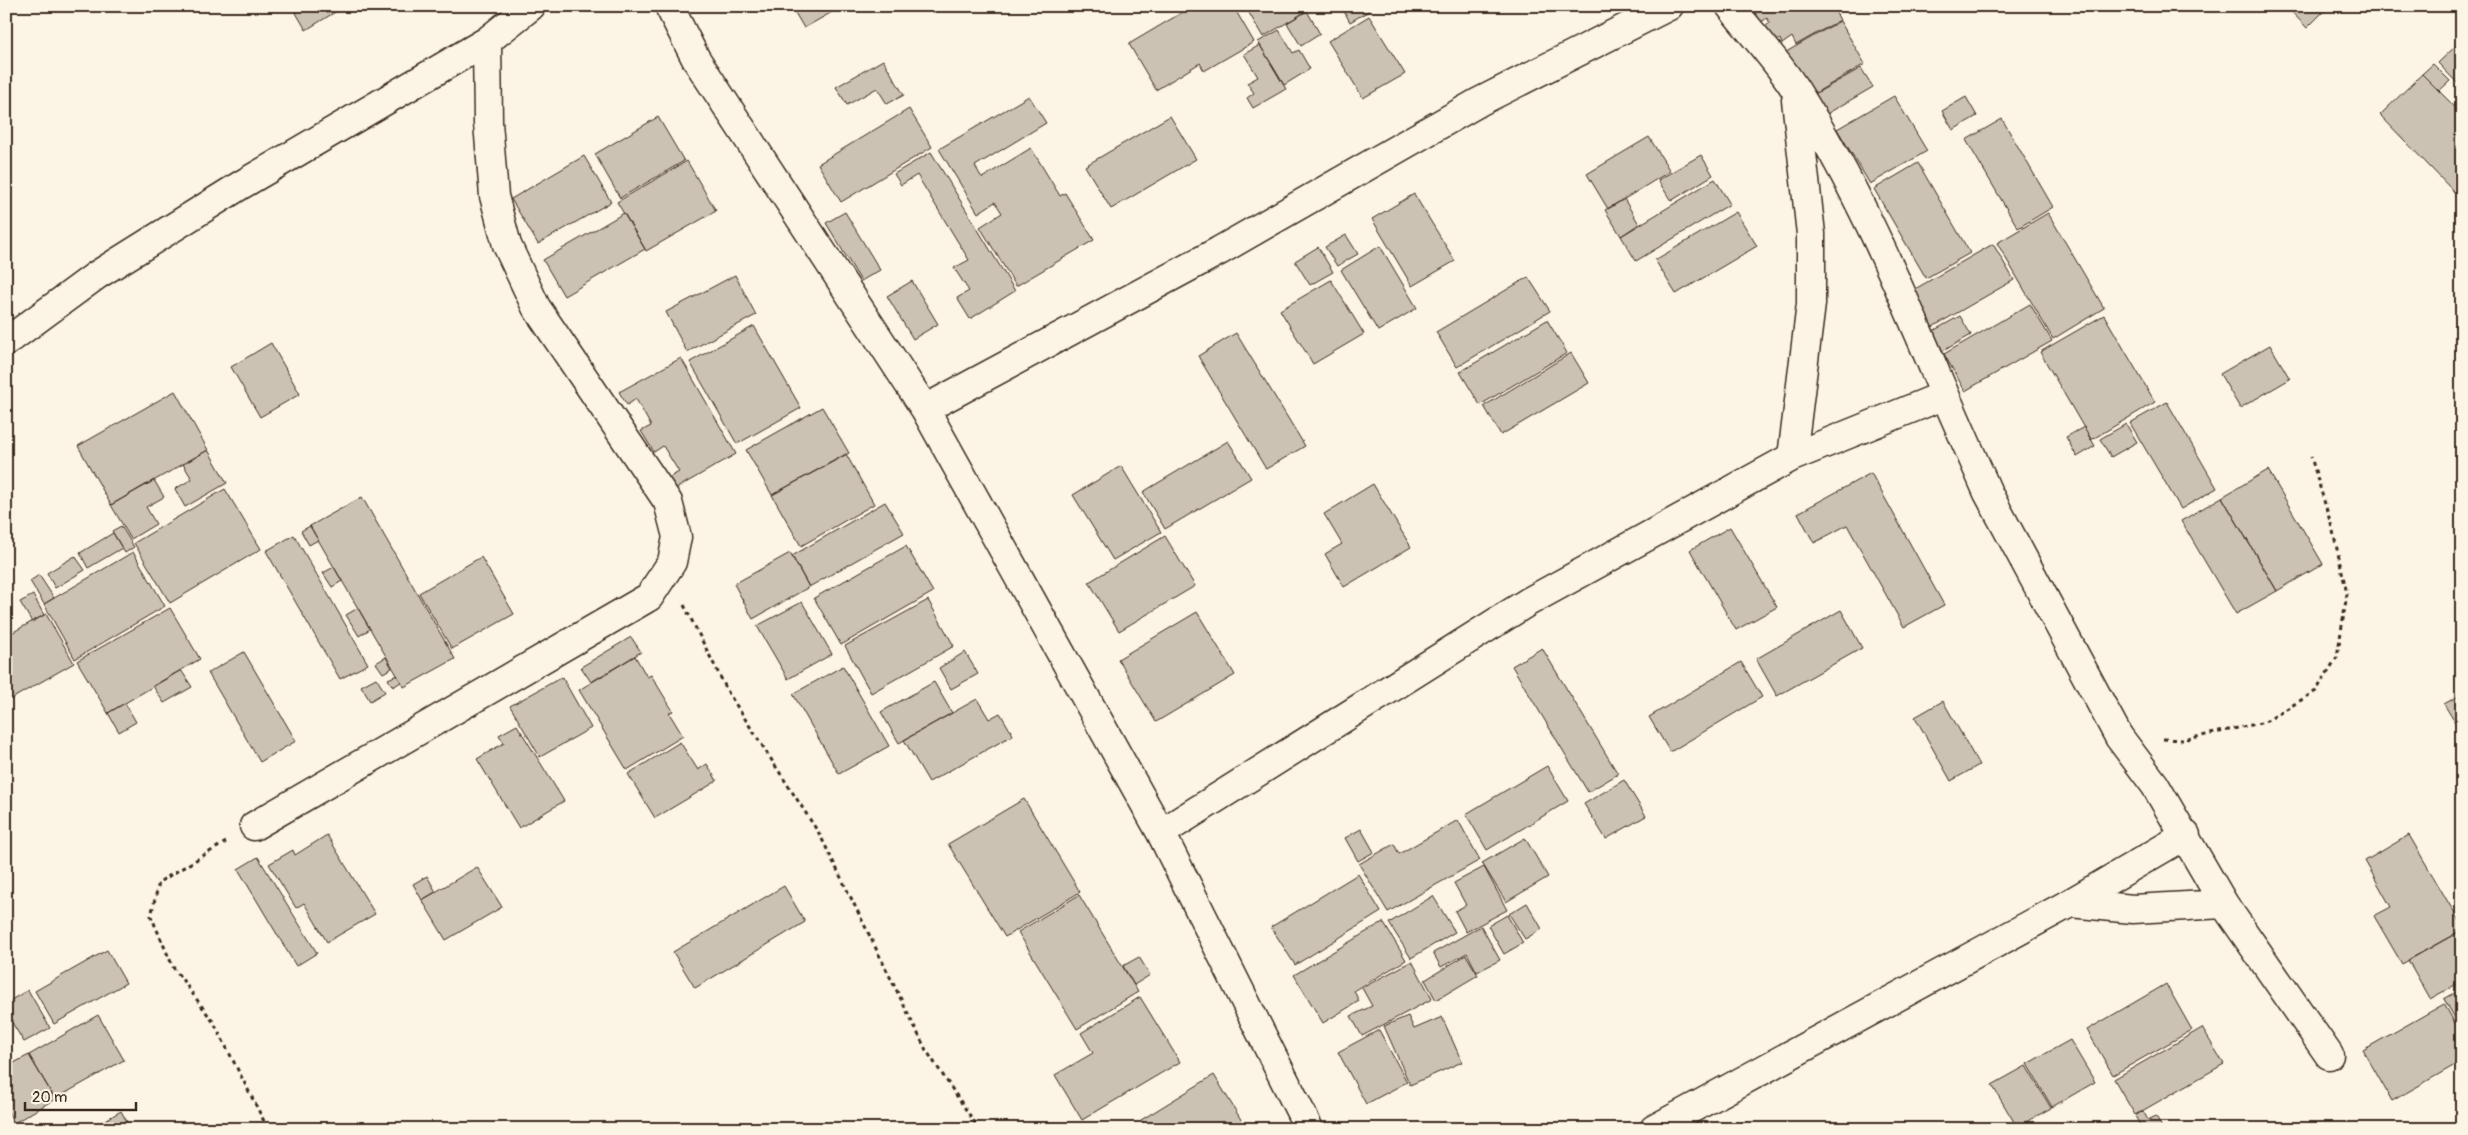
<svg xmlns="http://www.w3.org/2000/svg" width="2468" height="1135" viewBox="0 0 2468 1135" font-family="Pangolin,sans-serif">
<rect width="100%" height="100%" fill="#fcf5e5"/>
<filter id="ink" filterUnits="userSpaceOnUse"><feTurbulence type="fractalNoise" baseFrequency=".02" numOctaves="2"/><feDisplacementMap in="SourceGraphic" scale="10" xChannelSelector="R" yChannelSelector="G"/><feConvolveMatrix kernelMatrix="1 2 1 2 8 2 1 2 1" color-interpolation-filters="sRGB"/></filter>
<g filter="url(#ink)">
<!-- building -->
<path fill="#ccc2b3" stroke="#3b2a1e" d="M292,6h53l-39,24z
M791,6h50v1l-37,21z
M1193,6h40l21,36 -50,29 -4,-8 -44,27 -27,-46z
M1245,6h70l-52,31z
M1341,6h25l3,5 -19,11z
M1751,6h81l8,14 -44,25 -4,-8 -10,7 -2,-5 -8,5 -10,-16 8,-5 -3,-5 -7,5z
M2286,6h43l-22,22z
M1307,11l13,23 -19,12 -14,-23z
M1369,16l36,58 -42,24 -35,-57z
M1840,21l25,43 -60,35 -26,-43z
M1279,30l14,23 6,-3 11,19 -26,16 -26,-43z
M2462,40v48l-24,-25z
M1260,45l26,44 -33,19 -6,-10 7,-5 -7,-10 11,-6 -14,-23z
M883,60l21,35 -17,9 -10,-16 -30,17 -11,-18z
M2433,64l17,17 -11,10 -17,-17z
M1861,68l12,19 -55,32 -12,-20z
M2422,74l40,40v79l-4,3 -78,-81z
M1029,96l17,27 -71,43 7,12 49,-30 29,48 5,-3 29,47 -78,46 -36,-59 22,-14 -7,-11 -17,11 -39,-64z
M1894,96l33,55 -57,33 -33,-55z
M1966,97l11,19 -24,14 -11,-19z
M909,109l23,38 -91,55 -23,-38z
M1170,116l26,43 -85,50 -26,-43z
M658,117l26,44 -64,37 -25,-44z
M2002,119l51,88 -35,21 -52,-88z
M1649,137l21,34 -62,38 -21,-35z
M931,152l84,139 -45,28 -13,-21 12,-7 -15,-23 15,-8 -52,-85 -16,10 -7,-11z
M1701,155l12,20 -42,26 -13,-21z
M584,156l27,46 -73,42 -27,-45z
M687,161l29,50 -70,40 -29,-49z
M1918,163l52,90 -44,25 -52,-89z
M1715,179l15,25 -94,57 -15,-25z
M1414,194l41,67 -43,25 -40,-67z
M1624,199l15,25 -18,12 -16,-26z
M845,212l35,58 -19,11 -35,-58z
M1736,212l21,34 -81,48 -21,-34z
M624,213l21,36 -81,47 -21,-36z
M2048,213l56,95 -51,31 -56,-96z
M1346,235l12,19 -21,12 -12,-19z
M1993,244l21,36 -85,49 -21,-36z
M1380,246l37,62 -39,23 -37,-61z
M1318,247l15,25 -23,13 -15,-24z
M735,275l21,40 -69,37 -21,-40z
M1528,277l22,34 -93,56 -21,-35z
M1331,280l33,54 -51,30 -33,-54z
M912,281l26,43 -25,15 -26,-43z
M2030,304l22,37 -87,50 -21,-37z
M2104,315l51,87 -64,38 -51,-88z
M1960,316l11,19 -28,16 -12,-19z
M1547,320l20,33 -87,52 -20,-33z
M754,326l47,82 -64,36 -47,-82z
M1236,333l69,113 -39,23 -68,-113z
M271,343l29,51 -40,23 -29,-50z
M2270,345l20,34 -50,29 -20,-34z
M1571,353l18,30 -88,52 -17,-29z
M681,358l55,96 -61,35 -7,-11 11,-6 -16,-26 -9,6 -13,-21 10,-5 -15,-27 -9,6 -8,-13z
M175,391l33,59 -97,55 -33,-59z
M2167,402l50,86 -36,21 -51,-86z
M822,407l27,46 -77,42 -26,-45z
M2126,424l11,18 -26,15 -11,-18z
M2084,427l11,19 -18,11 -11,-20z
M1228,441l23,37 -86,51 -22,-37z
M208,450l19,33 -42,24 -10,-18 17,-10 -9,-15z
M846,454l28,50 -73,42 -29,-51z
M1121,466l40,66 -48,28 -40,-65z
M2268,470l55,94 -46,27 -55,-94z
M1871,473l73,132 -40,22 -57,-102 -33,18 -16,-30z
M154,480l10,17 -18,10 10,17 -25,15 -20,-34z
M1373,484l38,63 -67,40 -19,-33 17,-10 -18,-30z
M225,489l36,60 -91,54 -36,-60z
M362,497l93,162 -51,28 -94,-161z
M2222,497l55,94 -41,23 -55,-93z
M885,502l19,31 -95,54 -17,-31z
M121,526l13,21 -9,6 -13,-22z
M310,526l8,14 -9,5 -8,-14z
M1730,527l47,80 -41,23 -46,-80z
M113,533l9,15 -34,20 -8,-15z
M294,535l74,129 -28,15 -74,-128z
M1165,536l30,50 -76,45 -30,-49z
M906,546l27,46 -92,53 -27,-47z
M133,552l32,54 -90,53 -31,-55z
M790,553l19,34 -56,32 -19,-35z
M75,556l10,14 -30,18 -8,-15z
M481,557l33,57 -62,35 -33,-56z
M334,567l8,14 -10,6 -9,-14z
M39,575l15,23 -10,6 -14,-23z
M33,595l11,20 -12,7 -12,-20z
M928,600l26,46 -83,47 -26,-47z
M802,602l30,52 -44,25 -31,-53z
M170,608l30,51 -92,54 -31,-52z
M358,608l12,21 -11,7 -13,-21z
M1841,610l21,38 -85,48 -21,-37z
M1197,612l38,63 -79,47 -38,-63z
M46,614l28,49 -68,39v-66z
M631,637l10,15 -50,30 -10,-15z
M1542,648l76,126 -30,18 -76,-126z
M244,652l52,89 -36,21 -52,-89z
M965,652l13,22 -27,15 -12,-21z
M635,656l12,21 4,-2 22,36 -4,2 14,23 -56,34 -48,-80z
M386,657l6,11 -9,5 -7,-10z
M1741,662l21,35 -92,55 -21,-35z
M843,666l46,80 -50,28 -46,-80z
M181,670l11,17 -28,16 -11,-17z
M397,675l4,7 -8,5 -5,-8z
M562,677l29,51 -51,29 -30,-51z
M376,678l9,14 -15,9 -9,-15z
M934,682l18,31 -53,30 -18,-31z
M2462,694v40l-18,-30z
M977,699l12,20 11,-6 13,22 -84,47 -25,-42z
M1943,701l36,64 -28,16 -36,-64z
M125,703l11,19 -17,10 -11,-19z
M517,725l47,76 -45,27 -42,-69 27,-16 -5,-8z
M680,742l18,28 9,-6 10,17 -62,37 -27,-44z
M1547,766l21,35 -81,49 -21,-36z
M1624,780l22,36 -40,23 -22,-35z
M1024,799l56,93 -75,45 -57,-93z
M1458,820l22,40 -92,52 -29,-48 35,-20 5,10z
M1361,829l13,23 -16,9 -13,-23z
M327,835l48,79 -48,28 -23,-39 -8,5 -27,-44 24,-14 2,5z
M2409,835l53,91v4l-60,34 -28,-48 17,-9 -26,-46z
M1525,838l23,39 -42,25 -24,-39z
M258,857l59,96 -21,13 -58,-97z
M477,867l25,40 -56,33 -24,-40z
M1484,867l23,43 -41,22 -11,-21 11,-6 -12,-22z
M1358,874l23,38 -86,53 -24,-38z
M427,876l9,16 -14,8 -9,-16z
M784,886l21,36 -110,66 -22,-36z
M1079,895l59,97 -61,37 -59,-97z
M1433,896l22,36 -44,26 -22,-35z
M1527,903l15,26 -17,10 -16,-25z
M1507,915l16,28 -19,11 -16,-28z
M1383,922l23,38 -52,31 5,10 -36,22 -29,-48z
M1481,926l19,34 -23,12 -10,-19 -26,14 -8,-14z
M2462,930v51l-32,18 -22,-39z
M107,950l19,33 -72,41 -19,-33z
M1466,955l12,20 -42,25 -11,-20z
M1139,957l11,18 -16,10 -11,-19z
M1412,961l20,38 -70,37 -11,-20 21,-10 -10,-18z
M2166,984l26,46 -79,45 -26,-45z
M2462,989v41l-18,-31z
M28,990l22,38 -26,14 -18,-29v-10z
M1140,997l40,65 -98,58 -27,-45 38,-22 -12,-20z
M2444,1004l18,31v26l-70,40 -29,-51z
M98,1015l26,45 -69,39 -26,-44z
M1408,1016l6,13 28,-12 20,45 -52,23 -26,-59z
M2202,1028l22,36 -89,51 -21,-36z
M1379,1030l28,52 -41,22 -28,-52z
M2070,1040l25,42 -43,25 -25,-43z
M29,1055l26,44 -41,24 -8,-15v-41z
M2026,1066l25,42 -34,19 -25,-42z
M1214,1075l29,48 -11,6h-85l-6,-9z
M121,1111l10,18h-41z
M2143,1111l5,9 8,-4 7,13h-21l-7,-13z"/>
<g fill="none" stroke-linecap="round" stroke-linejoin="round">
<defs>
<path id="minor" d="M669,6l27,53 229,350 236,424 148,296
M1730,6c21,27 47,54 65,83 62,96 106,202 150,306
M6,342l91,-67 144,-90 246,-144 44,-35
M925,409l294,-158 260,-149 190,-96
M1792,457l19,-153v-70l-15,-134
M254,826l395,-229 23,-35 5,-25 -9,-35 -132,-195 -29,-62 -13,-49 -6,-73 -1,-82
M1161,833l367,-231 264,-145 153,-62 43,98 131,244 36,48 69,119 105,151
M2070,903l63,6 91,-5
M1654,1129l416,-226 116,-68"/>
</defs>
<!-- minor casing -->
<use href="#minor" stroke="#3b2a1e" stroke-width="31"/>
<!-- path -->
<path stroke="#3b2a1e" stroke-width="3" stroke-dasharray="4 4" stroke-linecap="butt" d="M684,605l45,89 91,141 106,215 53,79
M2163,739l20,1 82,-18 51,-31 21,-34 10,-63 -14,-63 -22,-74
M226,842l-67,40 -8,34 22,51 41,56 54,106"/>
<!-- minor -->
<use href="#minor" stroke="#fcf5e5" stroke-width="28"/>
</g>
</g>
<!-- margin -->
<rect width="2468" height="1135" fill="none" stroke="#fcf5e5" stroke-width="25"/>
<rect x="12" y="12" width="2443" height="1110" fill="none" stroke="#3b2a1e" stroke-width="2" filter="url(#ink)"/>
<!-- scale -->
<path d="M25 1102v8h111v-8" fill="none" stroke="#3b2a1e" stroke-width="2.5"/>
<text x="32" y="1102" font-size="15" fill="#3b2a1e" stroke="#fcf5e5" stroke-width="4" paint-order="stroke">20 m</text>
</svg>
